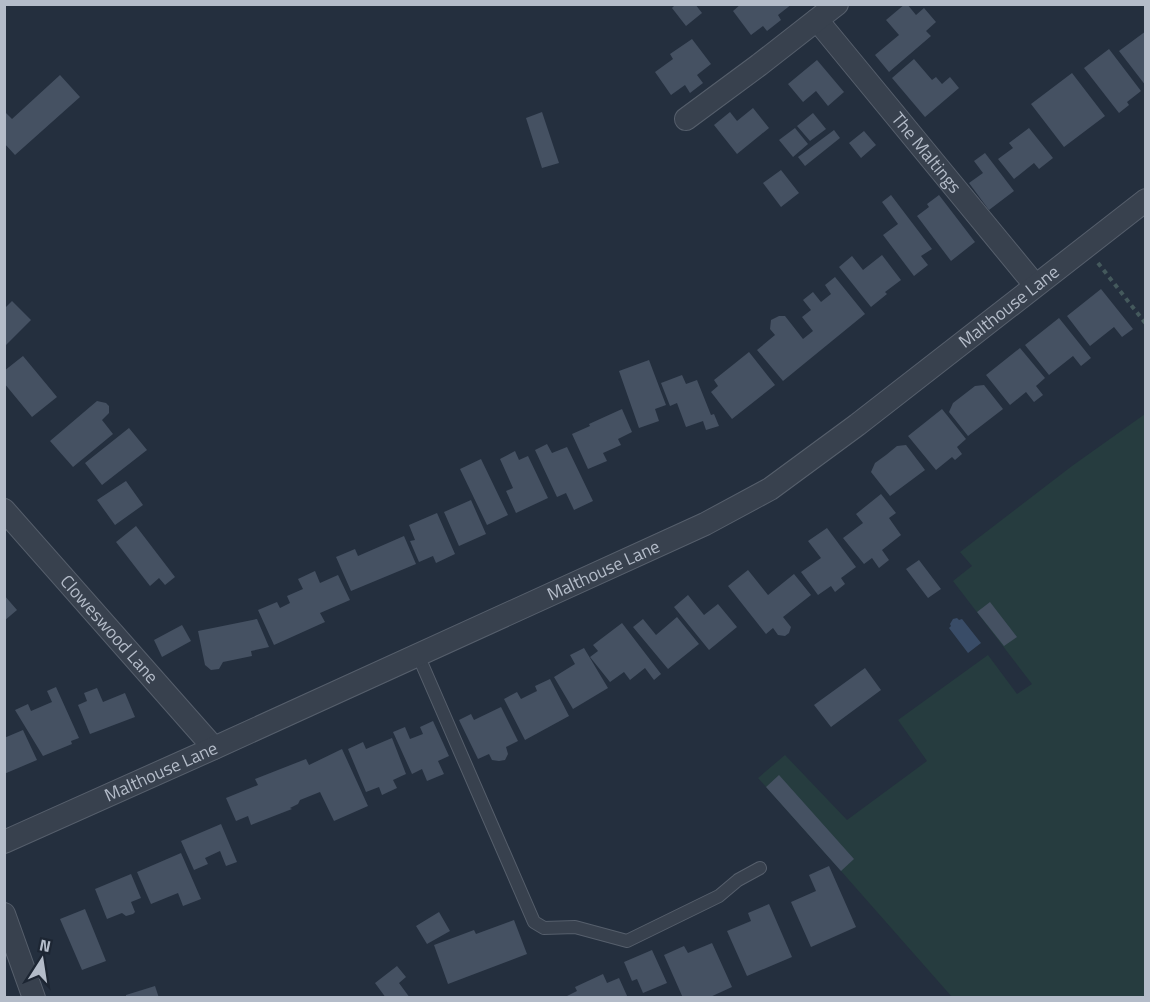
<svg xmlns="http://www.w3.org/2000/svg" width="1150" height="1002" viewBox="0 0 1150 1002" font-family="'Titillium Web',sans-serif">
<rect width="100%" height="100%" fill="#242f3e"/>
<!-- green -->
<path fill="#263c3f" d="M1145,414v583h-193l-111,-126 -83,-93 27,-23 62,65 80,-59 -29,-41 90,-65 29,39 15,-10 -79,-103 19,-15 -12,-14 112,-86z"/>
<!-- water -->
<path fill="#394c67" d="M957,618l2,2 3,-1 19,24 -13,10 -19,-25 2,-2 -1,-2 3,-5z"/>
<!-- building -->
<path fill="#455162" d="M676,4h19l7,9 -16,13 -14,-18z
M741,4h51l-14,11 3,5 -14,11 -4,-5 -12,9 -18,-24z
M905,4h2l9,11 8,-7 12,14 -10,9 5,5 -42,36 -14,-17 24,-20 -13,-15z
M1146,31v55l-27,-35z
M692,39l19,25 -14,11 6,8 -13,10 -5,-8 -14,10 -16,-23 18,-13 -3,-5z
M1109,49l32,42 -14,11 2,3 -10,8 -35,-45z
M914,59l18,21 4,-3 6,7 8,-7 9,11 -34,29 -33,-39z
M817,60l27,32 -16,14 -12,-15 -13,11 -15,-18z
M1072,73l33,43 -41,31 -33,-43z
M60,75l20,22 -65,58 -11,-12v-32l8,8z
M753,108l16,20 -32,26 -23,-29 16,-13 7,9z
M542,112l17,51 -17,5 -16,-50z
M813,113l13,16 -16,12 -13,-15z
M795,128l13,16 -15,13 -14,-17z
M1029,128l24,30 -14,11 -5,-6 -20,16 -16,-20 15,-11 -4,-5z
M834,130l6,8 -35,28 -7,-9z
M864,131l12,14 -15,13 -12,-15z
M985,153l29,38 -25,19 -20,-27 14,-10 -9,-12z
M781,170l18,23 -18,14 -18,-24z
M891,195l41,54 -11,7 7,9 -14,11 -31,-41 15,-11 -16,-22z
M939,195l36,47 -24,19 -34,-45 12,-9 -2,-3z
M882,255l19,25 -16,12 2,2 -16,13 -32,-40 13,-11 11,14z
M835,277l30,37 -82,67 -26,-31 18,-15 -5,-6 1,-9 8,-4h6l18,23 10,-8 -11,-14 9,-7 -8,-10 10,-8 8,10 10,-8 -6,-9z
M1101,289l32,40 -11,8 -8,-10 -24,19 -23,-30z
M12,301l19,19 -27,27v-38z
M1059,318l32,40 -10,8 -8,-10 -24,19 -24,-30z
M1020,348l25,30 -9,8 7,9 -9,7 -8,-10 -16,13 -24,-30z
M749,352l26,33 -43,34 -21,-27 7,-6 -4,-6z
M23,356l34,41 -25,20 -28,-34v-12z
M649,360l17,45 -11,4 4,12 -20,7 -20,-57z
M682,375l4,9 11,-4 14,35 3,-1 5,12 -13,4 -3,-9 -17,6 -9,-24 -7,3 -9,-23z
M984,385l19,24 -35,27 -19,-24 4,-9 22,-17z
M97,401l9,2 3,3v7l-7,7 11,14 -40,33 -23,-26z
M622,409l10,23 -14,7 3,6 -18,8 4,8 -19,8 -16,-35 18,-8 -1,-2z
M942,409l24,30 -9,8 5,7 -7,6 -3,-3 -16,13 -28,-34z
M129,428l18,22 -45,35 -17,-22z
M547,444l5,9 15,-6 26,54 -19,9 -8,-17 -9,4 -22,-47z
M906,445l19,25 -35,26 -19,-24 4,-9 11,-8 11,-9z
M515,451l4,9 9,-4 20,42 -32,15 -10,-22 7,-3 -13,-29z
M481,459l27,56 -21,10 -27,-56z
M126,481l17,24 -28,20 -18,-25z
M881,494l15,19 -7,5 12,17 -19,15 7,10 -10,8 -7,-10 -8,6 -21,-26 20,-15 -7,-9z
M471,500l15,34 -27,12 -15,-34z
M437,513l18,41 -19,9 -3,-7 -14,6 -9,-21 5,-1 -6,-15z
M136,526l39,51 -10,8 -6,-7 -9,8 -34,-44z
M827,528l29,39 -15,11 4,6 -10,8 -4,-6 -13,9 -17,-23 20,-14 -13,-17z
M404,536l12,28 -65,27 -15,-34 19,-8 3,7z
M919,560l22,29 -13,9 -22,-29z
M748,570l20,25 26,-21 17,21 -28,22 8,10 -2,6 -4,3 -7,-1 -5,-7 -7,6 -38,-48z
M315,571l5,12 18,-8 12,25 -30,13 5,9 -51,23 -16,-35 19,-8 3,6 10,-5 -3,-7 16,-7 -5,-10z
M4,595l13,15 -13,11z
M688,595l16,20 14,-11 19,23 -28,23 -35,-43z
M990,602l27,35 -13,9 -27,-34z
M677,617l22,27 -31,25 -35,-42 10,-8 13,16z
M257,619l12,28 -18,4 1,5 -29,6 -4,7 -8,1 -6,-5 -7,-34z
M622,623l39,51 -7,6 -9,-12 -15,12 -6,-8 -14,10 -20,-25 8,-6 -5,-6z
M182,625l9,16 -29,16 -8,-17z
M584,648l24,40 -35,21 -19,-32 21,-13 -5,-9z
M865,668l16,22 -50,37 -17,-22z
M550,679l19,37 -44,24 -21,-41 13,-7 4,7 16,-8 -2,-5z
M56,687l23,51 -8,3 1,3 -29,12 -28,-46 13,-6 3,7 21,-9 -5,-11z
M97,688l6,14 22,-9 10,24 -45,17 -12,-29 9,-4 -3,-8z
M501,707l17,34 -12,6 2,7 -3,6 -6,1 -7,-1 -3,-6 -11,5 -19,-39 12,-6 3,6z
M433,721l16,35 -11,5 6,13 -17,7 -5,-12 -10,5 -19,-42 12,-5 5,12 13,-5 -3,-7z
M23,730l14,30 -33,14v-36z
M392,738l14,36 -13,6 4,8 -15,7 -3,-8 -13,5 -18,-43 15,-7 3,7z
M342,749l26,57 -34,15 -14,-29 -20,8 -2,4 -8,4 2,1 -41,16 -3,-9 -12,5 -10,-23 32,-13 -3,-6 51,-20 3,6z
M779,775l75,84 -13,12 -75,-84z
M221,824l16,38 -11,4 -6,-15 -15,7 3,6 -14,6 -13,-29z
M181,853l20,46 -18,7 -5,-13 -27,11 -14,-32z
M829,866l27,61 -45,20 -20,-45 25,-11 -7,-16z
M131,874l10,24 -10,4 4,10 -2,2 -7,2 -4,-3 -15,6 -12,-30z
M769,904l23,53 -45,19 -20,-45 24,-10 -3,-8z
M85,909l21,52 -24,9 -22,-51z
M439,912l11,19 -23,13 -11,-18z
M514,920l13,34 -79,30 -14,-39 40,-15 2,4z
M712,943l20,44 -24,11h-25l-19,-43 20,-9 4,7z
M652,950l15,33 -24,10 -6,-14 -5,2 -8,-19z
M397,966l9,11 -7,6 11,15h-24l-11,-15z
M603,974l4,9 12,-5 9,20h-65l14,-7 -2,-4z
M155,986l4,12h-33v-3z"/>
<g fill="none" stroke-linecap="round" stroke-linejoin="round">
<defs>
<path id="service" d="M418,655l116,267 10,6 31,-1 52,14 92,-45 19,-16 22,-12"/>
<g id="minor">
<path id="s1" d="M817,20l218,265"/>
<path d="M686,119l73,-54 78,-61"/>
<path id="s2" d="M4,510l210,238"/>
<path id="s3" d="M4,842l210,-94 491,-224 65,-35 87,-64 289,-225"/>
<path d="M4,914l30,84"/>
</g>
</defs>
<!-- service casing -->
<use href="#service" stroke="#565f6c" stroke-width="14"/>
<!-- minor casing -->
<use href="#minor" stroke="#565f6c" stroke-width="24"/>
<!-- path -->
<path stroke="#44595c" stroke-width="4" stroke-dasharray="4.5 4.5" stroke-linecap="butt" d="M1098,263l48,61"/>
<!-- service -->
<use href="#service" stroke="#38414e" stroke-width="12"/>
<!-- minor -->
<use href="#minor" stroke="#38414e" stroke-width="22"/>
</g>
<g text-anchor="middle" stroke-width="4.5" stroke-linejoin="round" paint-order="stroke">
<!-- street labels -->
<g font-size="18" fill="#b4bcc9" stroke="#1d2633">
<text dy="6" stroke="none"><textPath href="#s1" startOffset="172">The Maltings</textPath></text>
<text dy="6" stroke="none"><textPath href="#s3" startOffset="1144">Malthouse Lane</textPath></text>
<text dy="6" stroke="none"><textPath href="#s3" startOffset="658">Malthouse Lane</textPath></text>
<text dy="6" stroke="none"><textPath href="#s2" startOffset="159">Cloweswood Lane</textPath></text>
<text dy="6" stroke="none"><textPath href="#s3" startOffset="172">Malthouse Lane</textPath></text>
</g>
</g>
<!-- border -->
<rect width="1150" height="1002" fill="none" stroke="#b4bcc9" stroke-width="12"/>
<!-- north arrow -->
<g transform="translate(42 960) rotate(12)" stroke="#1d2633" stroke-width="4.5" paint-order="stroke">
<path d="M0-4.5L10 22L0 15L-10 22Z" fill="#b4bcc9"/>
<text y="-9" font-size="16" font-weight="bold" text-anchor="middle" fill="#b4bcc9">N</text>
</g>
</svg>
